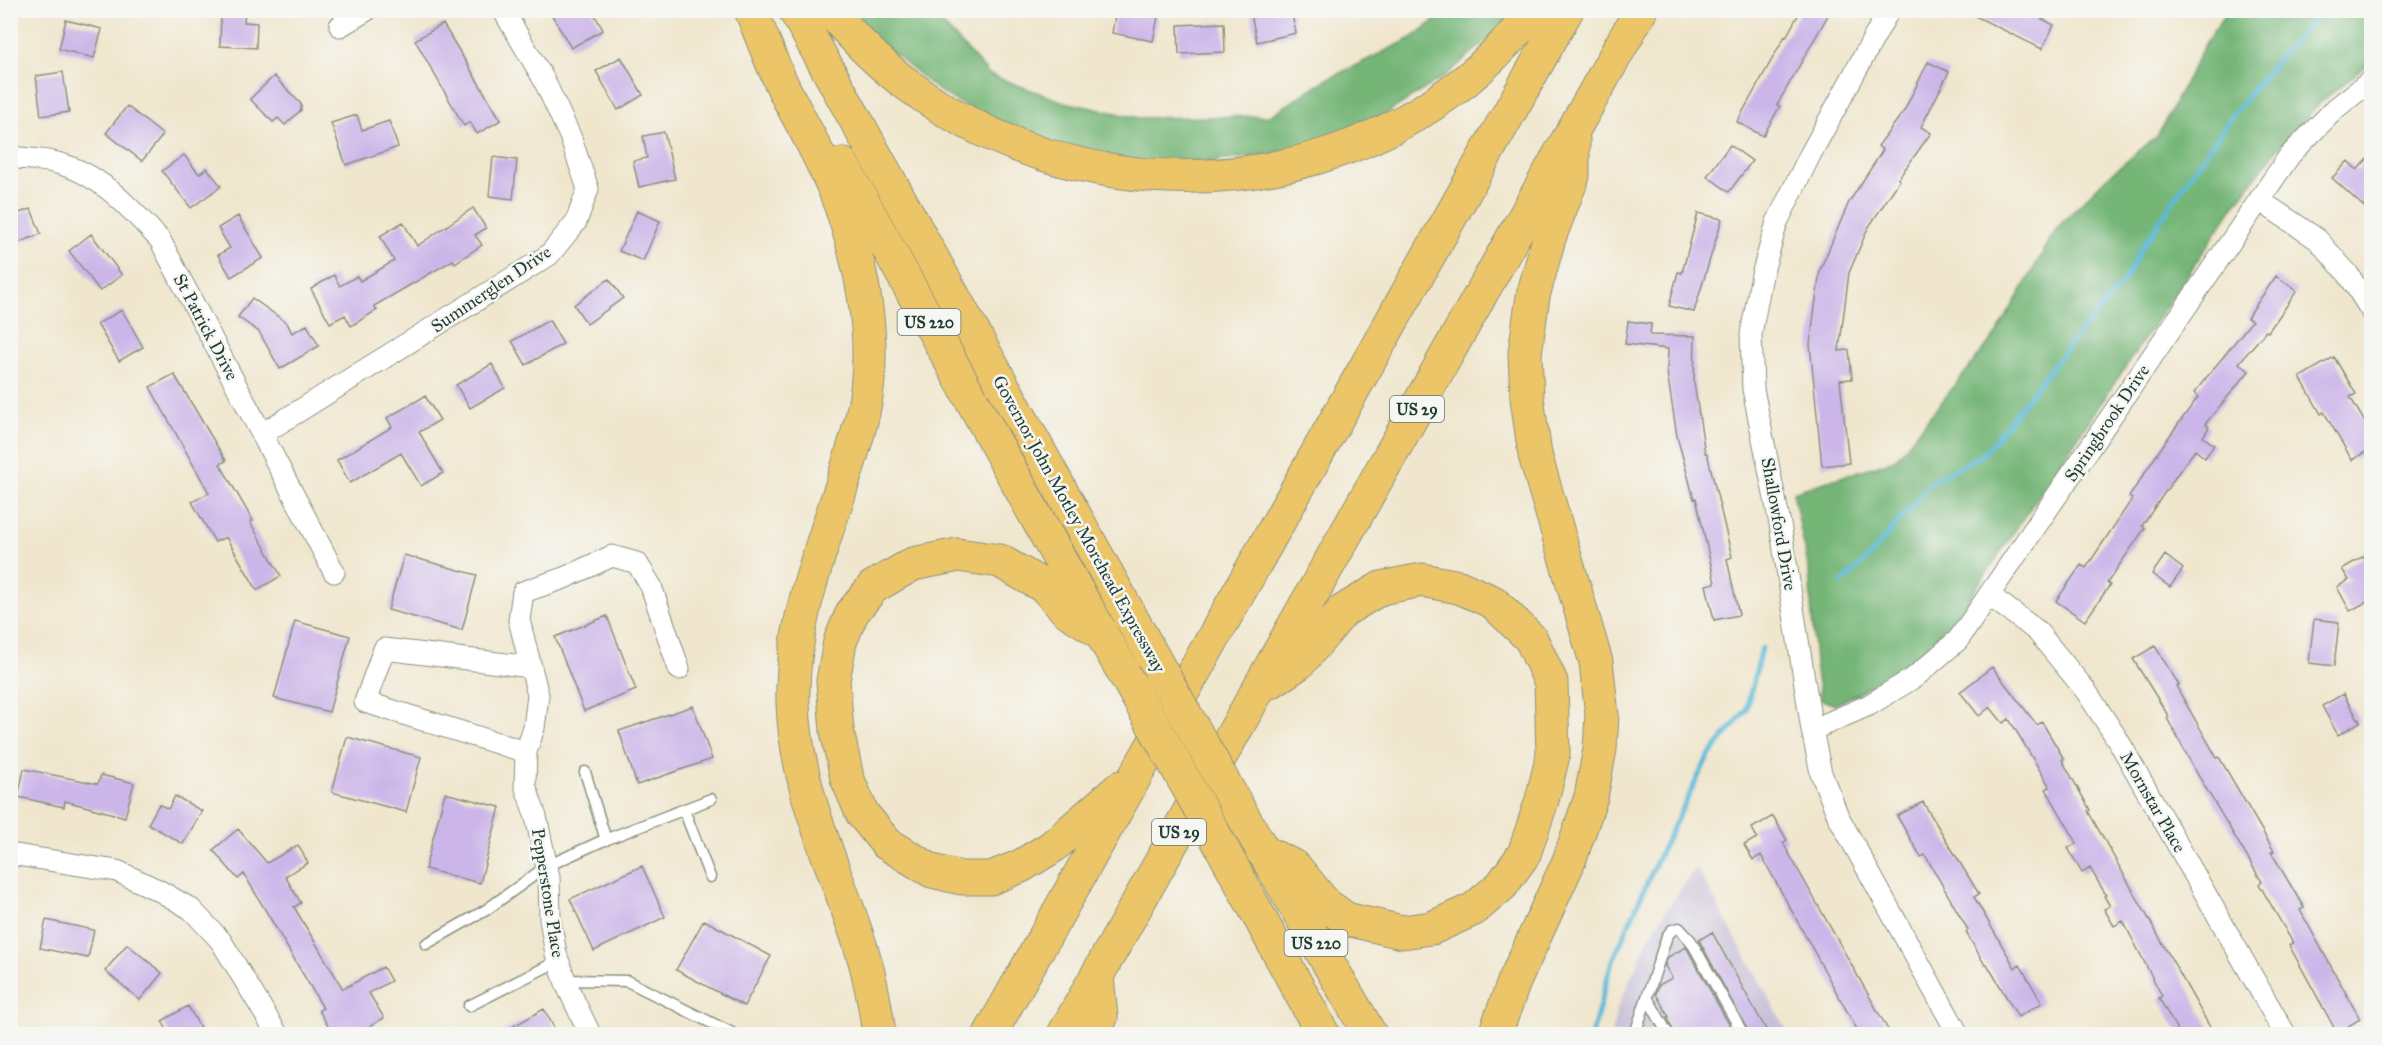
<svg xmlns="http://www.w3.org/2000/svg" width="2382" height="1045" viewBox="0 0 2382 1045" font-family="'IM FELL Great Primer',serif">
<rect width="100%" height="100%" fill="#f6f6f2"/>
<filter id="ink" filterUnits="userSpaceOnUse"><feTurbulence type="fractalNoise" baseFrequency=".0167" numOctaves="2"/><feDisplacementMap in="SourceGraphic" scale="12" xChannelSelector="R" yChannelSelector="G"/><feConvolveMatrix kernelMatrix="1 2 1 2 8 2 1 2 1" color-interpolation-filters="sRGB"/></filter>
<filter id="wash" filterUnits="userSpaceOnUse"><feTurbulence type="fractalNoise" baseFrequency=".008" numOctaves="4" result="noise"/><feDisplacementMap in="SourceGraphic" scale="24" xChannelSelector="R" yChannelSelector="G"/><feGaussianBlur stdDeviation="1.35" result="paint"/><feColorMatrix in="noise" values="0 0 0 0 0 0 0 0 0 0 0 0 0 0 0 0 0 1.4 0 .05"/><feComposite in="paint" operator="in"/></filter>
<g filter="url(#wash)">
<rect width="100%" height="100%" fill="#f0e6cd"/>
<!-- industrial -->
<path fill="#c8bfd8" d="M1696,867l93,167h-177l4,-23 34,-76z"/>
<!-- forest -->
<path fill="#75b677" stroke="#4a7a56" stroke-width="1.5" d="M844,11h87l59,64 74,27 75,16 131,-2 54,-35 88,-43 35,-27h65l-15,20 -49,43 -64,41 -55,24 -63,16 -58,7h-69l-76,-16 -76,-27 -50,-29z
M2227,11h144v51l-49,39 -45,48 -41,54 -278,412 -37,37 -41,30 -45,23 -15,-6 -5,-35 -6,-94 -16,-78 102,-32 102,-127 60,-105 45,-46 56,-47 47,-91z"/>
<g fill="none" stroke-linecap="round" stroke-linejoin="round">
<!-- stream -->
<path stroke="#5bbad9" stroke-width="5" d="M1842,583l28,-27 62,-75 52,-27 70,-90 71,-84 12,-25c58,-85 112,-174 188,-245
M1592,1034l19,-69 46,-105 51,-103 38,-47 16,-62"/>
</g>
<g id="blocks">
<!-- building -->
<path fill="#ccb5e9" d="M221,10h24l-1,12 13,1 -1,25 -36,-2z
M549,10h43l11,20 -32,18z
M1116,10h13l29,7 -5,24 -41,-8z
M1250,10h41l5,23 -39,9z
M1801,10h30l-54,95 3,1 -17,30 -26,-14 48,-86 1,1z
M1963,10h61l30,15 -12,24z
M66,20l36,9 -8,29 -35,-9z
M1224,23l1,29 -46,2 -1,-29z
M443,24l58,96 -24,14 -7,-12 -6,4 -49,-86z
M621,57l22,38 -25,15 -22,-39z
M1928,62l21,10 -28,55 10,6 -33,46 2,1 -32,48 -19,45 -10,78 10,-1 3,29 -12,1 9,83 -27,3 -12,-122 10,-74 29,-68 34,-52 -5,-4 26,-35z
M63,72l6,40 -28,4 -5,-40z
M274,76l27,28v6l-16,15 -7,-7 -5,4 -23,-23z
M127,106l36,29 -21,26 -36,-28z
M357,115l5,15 27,-9 9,26 -52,18 -15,-42z
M664,132l11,47 -36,8 -6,-26 14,-3 -4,-22z
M1730,145l22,16 -23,31 -22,-16z
M2372,154v60l-40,-36 16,-17 9,9z
M184,155l15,19 8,-6 14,18 -30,22 -29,-37z
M493,157l24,3 -4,39 -24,-3z
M473,208l13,20 -11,7 7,10 -27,18 -2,-3 -79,46 3,4 -26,16 -6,-11 -15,8 -19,-34 23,-14 6,11 17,-10 3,5 34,-20 -14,-25 23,-14 14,24z
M31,209l10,25 -31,12v-30z
M637,211l23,10 -17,40 -24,-10z
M1698,213l24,6 -28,93 -25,-6 9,-34 4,1z
M238,216l25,42 -32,19 -13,-22 12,-7 -12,-20z
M91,234l31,41 -22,16 -31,-40z
M2276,276l21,15 -29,41 -2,-1 -27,32 10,8 -44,53 4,3 -6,10 11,8 -9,13 -10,-8 -17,23 -36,53 3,2 -38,55 3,2 -25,36 -29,-20 25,-36 5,3 46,-69 -3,-2 34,-52 35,-48 -4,-4 58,-72 -5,-3z
M609,279l14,19 -36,26 -13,-19z
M252,298l35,25 5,10 15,-8 12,21 -39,23 -21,-37 -21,-15z
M122,310l21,37 -24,14 -22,-37z
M549,320l14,24 -37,21 -14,-24z
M1628,321l23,3 -1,11 45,1 -1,47 11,70h2l25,104 -5,2 12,56 -25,5 -8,-35 9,-2 -19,-85 -2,1 -17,-63 -10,-64 1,-23 -43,-5z
M2334,357l22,37 -6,3 22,37v14l-20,12 -28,-48 -3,2 -21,-37z
M492,364l13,24 -35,20 -14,-23z
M174,374l52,87 -6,3 33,57 -3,1 31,54 -24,14 -31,-53 -11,5 -23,-40 17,-9 -59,-106z
M425,396l15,24 -21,12 24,41 -22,13 -20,-33 -51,30 -13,-23 55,-33 -5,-9z
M404,555l73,20 -15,55 -74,-20z
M2165,555l18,14 -13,18 -18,-13z
M2364,556l8,13v30l-22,12 -13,-24 12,-7 -7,-11z
M607,616l29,74 -52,21 -29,-74z
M2314,619l25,3 -5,44 -25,-3z
M295,621l55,15 -21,76 -55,-14z
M2155,646l24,39 -3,1 41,72 2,-1 55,94 -3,1 33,56 -4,2 60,109 -23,14 -48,-88 4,-2 -34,-59 3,-2 -67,-112 -28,-52 2,-1 -36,-58z
M1992,667l45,58 5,-3 22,37 -2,1 28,50 -2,1 123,218 -10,6h-21l-21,-37 3,-2 -39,-75 -9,5 -10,-17 6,-3 -6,-10 2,-1 -16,-27 -8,5 -14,-25 9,-5 -31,-54 4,-2 -41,-68 -6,4 -13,-16 -11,9 -19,-24z
M2343,694l17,28 -22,13 -16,-29z
M693,706l19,53 -75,26 -18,-54z
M347,737l74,20 -15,55 -74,-20z
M24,769l74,15 3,-9 33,8 -9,34 -60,-16 -1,6 -46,-10z
M445,793l55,14 -20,76 -55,-14z
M175,796l27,15 -19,33 -35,-20 11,-20 9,5z
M1923,802l56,92 -5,3 41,71 5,-3 22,38 -24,14 -31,-53 -2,1 -19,-33 2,-2 -43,-75 -4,2 -24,-41z
M1773,816l14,24 -4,3 108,192h-31l-99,-180 -8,5 -9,-15 13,-7 -5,-10z
M238,829l29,34 31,-18 10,18 -23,13 16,27 -7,4 49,82 40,-22 8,14 -22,12 15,25 -29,17h-22l-14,-25 4,-2 -79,-134 -6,5 -25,-29z
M642,866l23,51 -71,34 -24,-52z
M46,920l48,10 -6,28 -48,-10z
M704,920l67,36 -27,50 -68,-36z
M1712,932l57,103h-19l-51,-95z
M127,944l35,29 -22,27 -35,-29z
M1686,947l49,88h-60l-8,-18h2l-13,-23 3,-9 13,-7 -7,-12 3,-9z
M188,1006l16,29h-34l-8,-14z
M544,1009l14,26h-60z"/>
</g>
</g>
<g filter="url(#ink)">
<use href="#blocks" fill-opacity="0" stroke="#889280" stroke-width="1.5"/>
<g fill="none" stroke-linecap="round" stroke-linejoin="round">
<defs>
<path id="lane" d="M585,772l21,68
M684,810l26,67
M426,944l60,-34 61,-44 55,-25 109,-42
M565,980l62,1 107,53
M1647,997l21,37
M469,1006l89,-45
M1635,1034l32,-98 5,-6 7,-2 12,13 52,93"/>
<path id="street" d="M1889,10l-78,143 -34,69 -15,53 -11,59 2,55 27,135 32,206 9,43 17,43 120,218
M340,26l27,-16
M10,157c16,2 32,2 47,6 43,10 74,46 103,77l174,332
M2259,200l58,39 31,35 24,38
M262,434l287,-179 27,-33 12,-33 -18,-53 -27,-58 -40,-68
M1989,595l48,36 49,60 32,49 167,294
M1812,730l57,-25 46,-28 43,-37 332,-485 46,-47 36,-28
M526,752l-161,-50 19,-53 147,18
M10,854l107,17 43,20 31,18 30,32 56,93
M590,1034l-23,-48 -11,-32 -6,-35 -1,-42 -13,-60 -11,-32 1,-33 8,-24 4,-33 -19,-75 4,-28 41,-14 48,-22 25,7 14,23 28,83"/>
<path id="highway" d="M751,10c10,25 20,51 31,75 19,39 42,75 57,116 24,66 40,146 23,216 -23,95 -72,187 -69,286 3,88 41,161 67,242 10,29 15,59 19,89
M795,10l358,647
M830,10c24,29 51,56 82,78 164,119 393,119 553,-7 25,-20 49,-46 70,-71
M842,164l229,416 61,107
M1102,633l-36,-23 -21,-23 -45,-26 -42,-6 -45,9 -40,23 -21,26 -12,29 -7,39 4,50 10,47 15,35 24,30 46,28 29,7h30l30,-12 31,-19 69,-60
M1241,813l129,221
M1222,848l101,186
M1262,851l33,16 30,37 21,15 56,13 30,-4 42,-19 28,-24 22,-31 18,-54 11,-45 -2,-73 -20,-43 -38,-37 -34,-15 -37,-7 -41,8 -38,23 -44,52 -29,19
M990,1034l577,-1024
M1064,1034l577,-1024
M1094,1034l7,-17 -4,-40
M1495,1034l19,-52 55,-121 22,-64 9,-48 2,-34 -6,-53 -61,-207 -8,-57 -2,-45 8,-57 16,-58 24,-62v-36"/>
</defs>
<!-- lane casing -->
<use href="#lane" stroke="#889280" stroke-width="13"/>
<!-- street casing -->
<use href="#street" stroke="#889280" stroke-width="23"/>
<!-- highway casing -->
<use href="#highway" stroke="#889280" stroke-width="35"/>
<!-- lane -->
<use href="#lane" stroke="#fff" stroke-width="10"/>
<!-- street -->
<use href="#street" stroke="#fff" stroke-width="21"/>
<!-- highway -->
<use href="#highway" stroke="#edc569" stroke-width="33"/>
<defs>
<path id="highway-bridge" d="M1153,657l88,156
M1132,687l90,161"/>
</defs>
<!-- highway-bridge casing -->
<use href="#highway-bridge" stroke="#889280" stroke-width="35" stroke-linecap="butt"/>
<!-- highway-bridge -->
<use href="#highway-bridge" stroke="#edc569" stroke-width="33"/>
</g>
</g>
<g text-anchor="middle" stroke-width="5" stroke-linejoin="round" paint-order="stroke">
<!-- shield labels -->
<g fill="#f6f6f2" stroke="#60746d" stroke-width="1.5">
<rect x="897.5" y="309" width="63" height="26" rx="4.5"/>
<rect x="1390" y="396" width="54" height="26" rx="4.5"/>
<rect x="1152" y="819" width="54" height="26" rx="4.5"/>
<rect x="1284.5" y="930" width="63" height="26" rx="4.5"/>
</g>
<g font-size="16" font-weight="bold" fill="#1f3d34">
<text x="929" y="328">US 220</text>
<text x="1417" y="415">US 29</text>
<text x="1179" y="838">US 29</text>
<text x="1316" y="949">US 220</text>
</g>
<!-- street labels -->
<g font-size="18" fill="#1f3d34" stroke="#f6f6f2">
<text transform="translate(491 289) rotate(-34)" y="6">Summerglen Drive</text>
<text transform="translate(206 327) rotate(62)" y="6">St Patrick Drive</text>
<text transform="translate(2107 423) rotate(-56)" y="6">Springbrook Drive</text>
<text transform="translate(1079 524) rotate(61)" y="6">Governor John Motley Morehead Expressway</text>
<text transform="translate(1779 524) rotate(80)" y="6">Shallowford Drive</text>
<text transform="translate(2153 802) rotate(60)" y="6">Mornstar Place</text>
<text transform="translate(548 893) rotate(81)" y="6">Pepperstone Place</text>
</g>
</g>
<!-- margin -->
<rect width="2382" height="1045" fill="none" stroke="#f6f6f2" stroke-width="36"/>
</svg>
